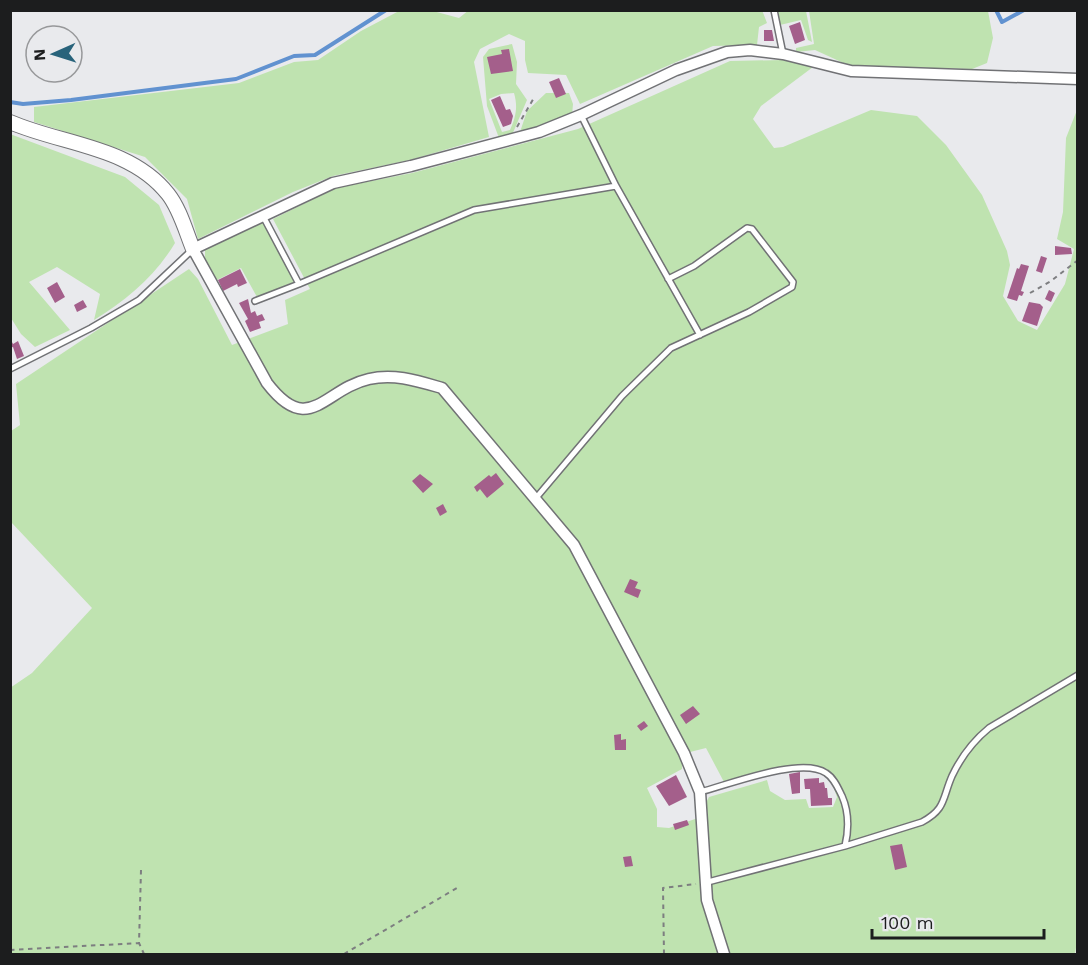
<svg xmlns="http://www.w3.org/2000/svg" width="1088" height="965" viewBox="0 0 1088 965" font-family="'Work Sans',sans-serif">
<rect width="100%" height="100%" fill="#e9eaed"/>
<!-- green -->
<path fill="#bfe3b0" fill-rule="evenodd" d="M469,10h293l5,13 -8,4 -2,18 -44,1 -133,58 -14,-29 -38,-2 -3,-13v-19l-16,-7 -29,15 -6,13 15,75 -79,23 -77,16 -40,16 -95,47 -11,-40 -42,-42 -111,-35v-15l205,-24 55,-21 24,-2 43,-29 38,-20h34l26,7z
M777,11h29l6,31 -4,-2 -7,-20 -21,5z
M809,11h179l5,27 -6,25 -15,6 -122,-3 -35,-16 -19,2v-4l18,-4z
M512,44l5,18 -1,22 11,16 -15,35 -13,3 -12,-32 -4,-49 6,-8zM514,93c4,14 2,23 -4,37l-8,2 -13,-33 12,-5z
M783,60l30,7 -52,39 -8,13 21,29 9,-1 88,-37 46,6 29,29 36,50 25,56 3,14 -7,31 15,25 19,9 28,-46 9,-35 -17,-10 6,-27 3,-74 11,-28 1,825 -3,19h-1064l-1,-266 22,-15 60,-65 -81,-86v-91l9,-6 -4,-41 173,-115 9,10 34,66 56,-21 -3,-24 25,-11 -37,-70 63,-31 76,-15 166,-44 152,-68zM706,748l18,34c34,-9 68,-22 103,-13l10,28 -4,10 -24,1 -3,-9 -21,1 -15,-9 -3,-11 -58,17 -11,21 -29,10 -12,-1v-18l-10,-21 35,-19v-15z
M546,93h23l4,11 -1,11 -52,17 7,-21z
M10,134l115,43 34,28 16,38c-20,33 -47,56 -81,77l6,-26 -43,-27 -28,15 41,48 -35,17 -14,-13 -10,-16z
M261,219l33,63 -37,15 -16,-29 -26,13 -10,-18v-17z"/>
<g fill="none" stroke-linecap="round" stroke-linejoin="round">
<!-- stream -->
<path stroke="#6192d0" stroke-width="4" d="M450,10h3
M996,10l6,12 22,-12
M10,102l13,2 48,-4 165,-21 58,-23 21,-1 71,-45"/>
</g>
<!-- building -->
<path fill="#a45f8b" d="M800,22l5,18 -10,4 -6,-18z
M764,30h8l2,11h-10z
M509,49l4,22 -22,3 -4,-17 15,-3 -1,-4z
M559,78l7,16 -10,4 -7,-16z
M500,96l6,14 4,-1 3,7 -2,8 -8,3 -12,-27z
M1055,246l16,2 1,6 -17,1z
M1041,256l6,2 -5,15 -6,-2z
M1021,264l8,2 -8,25 3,1 -2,4 -3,-1 -2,6 -10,-3 10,-30 2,1z
M240,269l7,14 -9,4 -1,-3 -14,7 -5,-11z
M57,282l8,15 -10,6 -8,-15z
M1049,290l6,3 -4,9 -6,-3z
M248,299l3,14 4,-2 2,5 5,-2 3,6 -6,2 2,6 -11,4 -5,-11 3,-2 -9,-16z
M83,300l4,7 -10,5 -3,-7z
M1029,302l11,2 3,3 -6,19 -15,-5z
M10,338l3,6 5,-3 6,15 -7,3 -4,-12 -3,1z
M496,473l8,11 -17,14 -7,-9 -3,3 -3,-5 15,-12 2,2z
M420,474l13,10 -10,9 -11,-12z
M443,504l4,8 -7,4 -4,-8z
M630,579l8,3 -3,6 6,2 -3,8 -14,-6z
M693,706l7,8 -14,10 -6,-9z
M644,721l4,5 -7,5 -4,-5z
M621,734v6l5,-1v11h-11l-1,-15z
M800,772v21l-8,1 -3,-20z
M676,775l11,22 -18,9 -13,-20z
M819,778v5l5,-1 1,6h2l1,10h4v7l-21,1 -1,-17h-5l-1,-10z
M687,820l2,5 -14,5 -2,-6z
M902,844l5,23 -12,3 -5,-24z
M631,856l2,10 -8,1 -2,-10z"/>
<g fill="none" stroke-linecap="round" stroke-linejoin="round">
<defs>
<path id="lane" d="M774,10l9,44
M581,115l35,71 84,149
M263,216l36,68 175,-74 142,-24
M255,301l44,-17
M10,369l81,-41 48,-28 53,-50
M536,498l86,-102 49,-48 78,-36 43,-25 1,-5 -41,-53 -5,-1 -53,38 -26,13
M700,792c28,-7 101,-36 126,-19 8,5 12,15 16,23 7,16 7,33 3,50l-141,37
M845,846l77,-24c24,-13 20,-23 30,-46 9,-19 20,-34 37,-48l89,-53"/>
<path id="street" d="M724,954l-17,-54 -7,-108 -16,-39 -110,-208 -132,-157c-24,-7 -48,-15 -73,-9 -45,10 -60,59 -102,4l-74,-134 140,-66 78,-17 128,-34 42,-17 95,-45 51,-18 23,-2 33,4 68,17 227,8"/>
<path id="secondary" d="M10,122c53,23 120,24 158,72 12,15 18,38 25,55"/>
</defs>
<!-- lane casing -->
<use href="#lane" stroke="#717275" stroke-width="8"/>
<!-- street casing -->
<use href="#street" stroke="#717275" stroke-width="13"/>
<!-- secondary casing -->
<use href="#secondary" stroke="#717275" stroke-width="16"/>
<!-- path -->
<path stroke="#7d7e80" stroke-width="2" stroke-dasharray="4.5 4.5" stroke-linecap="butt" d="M517,127l18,-31
M1030,293l21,-12 27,-21
M141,870l-2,73 5,11
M10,950l129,-7
M344,954l113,-66
M664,954l-1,-66 33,-4"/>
<!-- lane -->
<use href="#lane" stroke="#fff" stroke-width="5"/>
<!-- street -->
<use href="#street" stroke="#fff" stroke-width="10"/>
<!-- secondary -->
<use href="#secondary" stroke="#fff" stroke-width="14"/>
</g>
<!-- border -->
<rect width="1088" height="965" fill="none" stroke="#1c1d1e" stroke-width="24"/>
<!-- north arrow -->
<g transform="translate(54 54) rotate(267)"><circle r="28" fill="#e9eaed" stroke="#97989a" stroke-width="1.5"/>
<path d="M0-4.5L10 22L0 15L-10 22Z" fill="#28637b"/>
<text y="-9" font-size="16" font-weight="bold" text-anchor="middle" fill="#1c1d1e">N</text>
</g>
<!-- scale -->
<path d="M872 929v9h172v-9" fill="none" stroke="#1c1d1e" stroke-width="3"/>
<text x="881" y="929" font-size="18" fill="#1c1d1e" stroke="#e9eaed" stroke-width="4.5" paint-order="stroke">100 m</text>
</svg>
